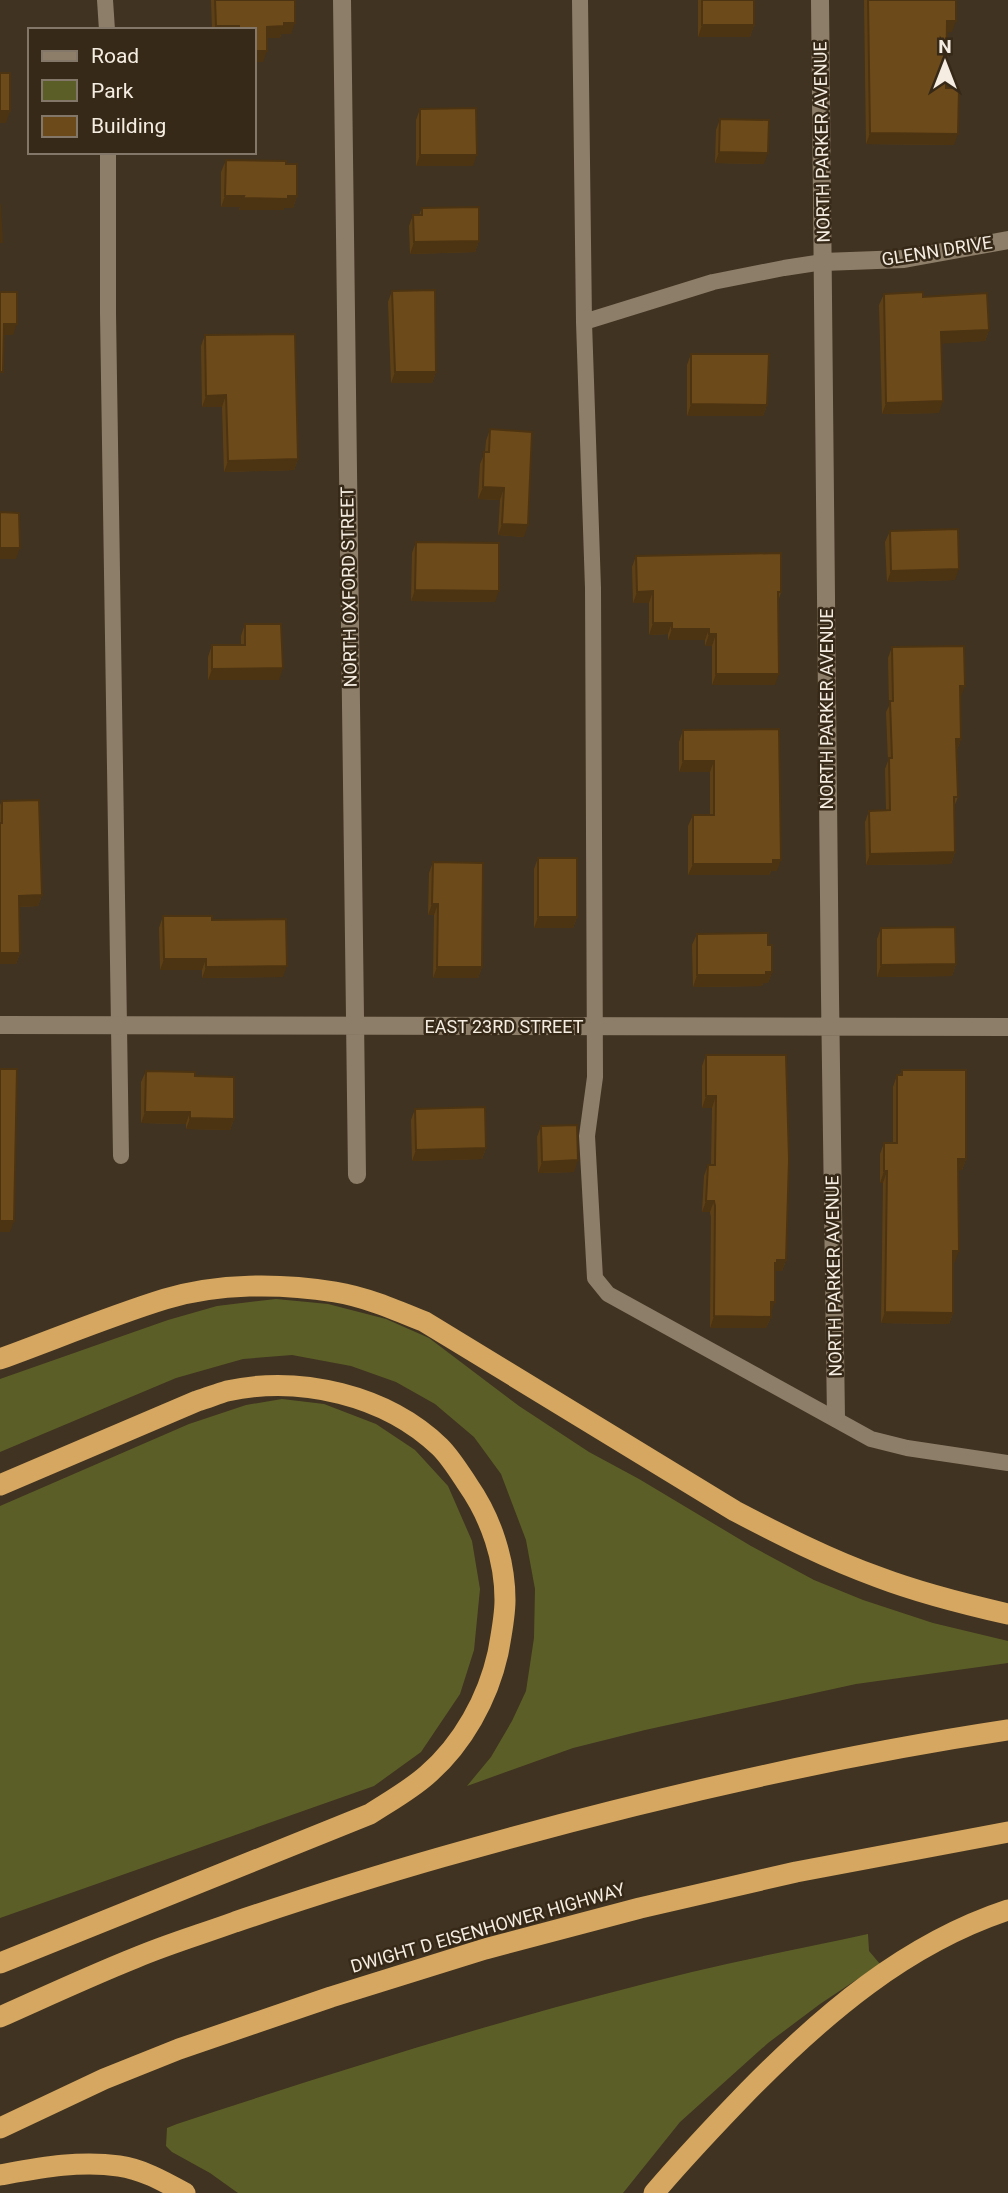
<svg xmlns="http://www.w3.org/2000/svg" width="1008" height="2193" viewBox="0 0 1008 2193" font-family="Roboto,sans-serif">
<rect width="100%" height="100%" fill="#403321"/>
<!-- green -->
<path fill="#5b5f27" d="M276,1299l52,5 58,15 43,19 90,68 70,46 50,27 112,67 63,34 49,20 70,23 75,18v22l-152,21 -211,46 -72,18 -106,38 24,-29 21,-36 14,-30 8,-53 1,-49 -9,-49 -25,-66 -27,-37 -39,-33 -39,-22 -45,-16 -59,-11 -49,4 -67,19 -176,74v-73l168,-59 49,-14z
M282,1399l42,5 52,20 39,26 33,36 24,55 8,48 -6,61 -14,44 -39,58 -47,34 -374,132v-412l189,-82 57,-19z
M868,1934l1,17 11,13 -60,40 -52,39 -88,79 -57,71h-385l-28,-20 -38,-21 -6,-6 1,-18 10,-4c170,-56 341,-110 515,-152 58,-14 117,-25 176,-38z"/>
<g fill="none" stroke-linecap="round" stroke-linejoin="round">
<!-- lane -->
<path stroke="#8d7e69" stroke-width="16" d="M105,0l2,30
M580,0l4,322 9,266 2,489 -8,59 8,142 13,16 263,145 36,9 101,15
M108,152v161l13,843
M584,322l129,-40 71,-14 39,-6"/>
<!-- street -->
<path stroke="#8d7e69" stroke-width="18" d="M342,0l15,1175
M820,0l10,996 6,422
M823,262l81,-3 104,-19
M0,1025l1008,2"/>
<!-- highway -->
<path stroke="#d6a760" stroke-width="21" d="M0,1359c55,-20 110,-43 165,-60 53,-16 115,-16 170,-7 31,5 61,18 90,30l310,189c46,24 93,48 143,66 42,16 86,27 130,37
M0,1485l197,-84c10,-3 20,-7 30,-10 73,-16 159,4 213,56 11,11 20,26 28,38 23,33 37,75 37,115 0,17 -4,36 -7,53 -10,45 -35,91 -71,122 -17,15 -37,26 -57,39l-370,149
M0,2017c45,-20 90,-41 135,-59 33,-14 67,-24 100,-36 68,-23 137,-45 207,-65 186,-53 374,-98 566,-127
M0,2128l104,-49 75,-30 152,-52 154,-48 155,-41 156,-36 212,-40
M0,2175c39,-7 79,-15 119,-9 23,3 46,16 66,27
M654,2193c30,-35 62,-69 94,-102 75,-76 157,-147 260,-181"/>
</g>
<!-- wall -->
<path fill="#5e4016" d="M211,0h84l-4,34h-10l-1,4h-13l-4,24 -9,-32h-42z
M698,0h56v25l-4,12h-52z
M864,0h92l-4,32h-5l-1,56 8,57 -88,-1z
M420,109l53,57h-57v-46z
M720,119l44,45 -49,-1 1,-33z
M226,160l60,4 11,32 -4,12h-9l-1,2h-44l1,-3h-19v-35z
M422,208l57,33 -4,11 -65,2 -1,-28 4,-11h6z
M392,291l44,81 -4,11h-41l-3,-81z
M884,294l105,36 -4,11 -43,2 -3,70 -57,1 -3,-109z
M205,335l93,124 -4,11 -70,2 -2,-65h-20l-1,-61z
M691,354l76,51 -4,11h-76v-51z
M490,429l34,108 -26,-2 2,-35 -22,-1 2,-35 5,-12 1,-11z
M890,531l65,49 -68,2 -2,-40z
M416,542l79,60 -84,-1 1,-48z
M636,556l145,36 -3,10 -3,83h-63v-39h-7v-6h-37v-6l-19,1v-32h-16l-1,-36z
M245,624l34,56h-71v-23l4,-12h29v-9z
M892,647l68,50 1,42 -4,11 1,47 -4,10 1,45 -4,12 -85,1 -1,-43 4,-11 17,-1 -1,-41 3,-8 -2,-49 3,-6 -1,-48z
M779,729l-2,142h-6l-2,4h-81v-49l5,-11h17v-43h-31v-30l4,-12z
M2,801l40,94 -4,11 -19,1 1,46 -4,11h-16v-159z
M538,858l39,59 -4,11h-39v-59z
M433,862l49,105 -4,11h-45l1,-63h-6l1,-42z
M163,916l49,4 71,57 -81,1v-8h-42l-1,-42z
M881,928l75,36 -4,12 -75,1v-38z
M697,934l71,11 4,27 -4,11h-5l-1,3 -69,1 -1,-42z
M706,1055l80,205 -4,11h-7l-4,46 -5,11h-56l1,-111 -1,-5h-8l2,-36 4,-11h3l1,-57h-10v-42z
M902,1070l64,89 -4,11h-4l-3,92h-2v51l-4,11 -68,-1 2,-140h-3v-29l4,-11h9v-56l4,-12h3z
M146,1071l49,5 39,43 -4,11 -44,-1v-5l-45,-1v-41z
M415,1109l71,39 -4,11 -70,2 -1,-41z
M541,1126l33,46 -36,1 -1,-36z"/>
<!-- shaded-wall -->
<path fill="#4c3412" d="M947,21h9l-4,11 -9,1z
M284,23h11l-4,11h-10l-1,4h-17l4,-11z
M702,25h52l-4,12h-52z
M216,26h23l-1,4h-23z
M254,51h13l-4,11h-9z
M0,111h10l-4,12h-6z
M870,133l88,1 -4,11 -88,-1z
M719,152l49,1 -4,11 -49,-1z
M420,155h57l-4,11h-57z
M225,196h19l-4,11h-19z
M297,196l-4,12h-9l-1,2h-44l4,-12z
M479,241l-4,11 -65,2 4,-12z
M4,324h13l-4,11h-13z
M989,330l-4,11 -48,3 4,-12z
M395,372h41l-4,11h-41z
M226,395l-4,12h-20l4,-11z
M943,401l-4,12 -57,1 4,-11z
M691,404l76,1 -4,11h-76z
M298,459l-4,11 -70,2 4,-11z
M483,487l21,1 -4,12 -22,-1z
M502,524l26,1 -4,12 -26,-2z
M0,548h20l-4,11h-16z
M959,569l-4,11 -68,2 4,-11z
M415,590l84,1 -4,11 -84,-1z
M653,591l-4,12h-16l4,-11z
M653,623h19l-4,11 -19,1z
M672,629h37l-4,11h-37z
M709,634h7l-4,12h-7z
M283,668l-4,12h-71l4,-11z
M716,674h63l-4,11h-63z
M960,686h5l-4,11z
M956,739h5l-4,11z
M683,761h31l-4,11h-31z
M955,852l-4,12 -85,1 4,-11z
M781,860l-4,11h-6l-2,4h-81l5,-11z
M42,895l-4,11 -23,1 4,-11z
M432,904h6l-4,11h-6z
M538,917h39l-4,11h-39z
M0,953h20l-4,11h-16z
M164,959h42l-4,11h-42z
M956,964l-4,12 -75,1 4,-12z
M287,966l-4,11 -81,1 4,-11z
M437,967h45l-4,11h-45z
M772,972l-4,11h-5l-1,3 -69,1 4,-12z
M706,1096h10l-4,12h-10z
M145,1112h45l-4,12 -45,-1z
M190,1118l44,1 -4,11 -44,-1z
M486,1148l-4,11 -70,2 4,-11z
M958,1159h8l-4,11h-9z
M578,1160l-4,12 -36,1 4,-11z
M884,1171h3l-4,12h-3z
M706,1201h8l-4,11h-8z
M0,1221h14l-4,11h-10z
M953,1251h6l-4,11h-6z
M777,1260h9l-4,11h-8l1,-8z
M771,1302h4l-4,12z
M885,1312l68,1 -4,11 -68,-1z
M714,1316l57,1 -5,11h-56z"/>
<!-- building -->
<path fill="#6d4a1a" stroke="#4c3412" stroke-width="2" d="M215,0h80v23h-11v3l-17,1v24h-13v-21h-15v-4h-23z
M702,0h52v25h-52z
M868,0h88v21h-9l-1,67h13l-1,46 -88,-1z
M0,73h10v38h-10z
M476,108l1,47h-57v-46z
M720,119l49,1 -1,33 -49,-1z
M226,160l60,1v3h11v32h-9v3l-45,-1 1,-2h-19z
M0,204l2,38h-2z
M479,207v34l-65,1 -1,-27h9v-7z
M435,290l1,82h-41l-3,-81z
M0,292h17v32h-13l-1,48h-3z
M923,292v5l64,-4 2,37 -48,2 2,69 -57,2 -2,-109z
M295,334l3,125 -70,2 -2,-66 -20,1 -1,-61z
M691,354h78l-2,51 -76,-1z
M490,429l42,3 -4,93 -26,-1 2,-36 -21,-1 1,-35h5z
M0,512l19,1 1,35h-20z
M958,529l1,40 -68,2 -1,-40z
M416,542l83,1v48l-84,-1z
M781,553v39h-3l1,82h-63v-40h-7v-5h-37v-6h-19v-32l-16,1 -1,-36z
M245,624h36l2,44 -71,1v-24h33z
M964,646l1,40h-5l1,53h-5l2,58h-4l1,55 -85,2 -1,-43 21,-1 -1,-52h3l-2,-57h3l-1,-54z
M779,729l2,131h-8v4h-80v-49h21v-54h-31v-31z
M39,800l3,95 -23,1 1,57h-20v-130h2v-22z
M538,858h39v59h-39z
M433,862l50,1 -1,104h-45l1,-63h-6z
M163,916h49v4l74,-1 1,47 -81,1v-8h-42z
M955,927l1,37 -75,1v-37z
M768,933v12h4v27h-6v3h-69v-41z
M706,1055h80l3,104 -3,101h-9v3h-2v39h-4v15l-57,-1 1,-110 -1,-5h-8l2,-36h7v-3l1,-66h-10z
M0,1069h17l-3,152h-14z
M902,1070h64v89h-8l1,92h-6v62l-68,-1 2,-141h-3v-28h13v-68h5z
M146,1071l49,1v4l39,1v42l-44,-1v-6h-45z
M485,1107l1,41 -70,2 -1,-41z
M577,1125l1,35 -36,2 -1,-36z"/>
<g text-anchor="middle" stroke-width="5" stroke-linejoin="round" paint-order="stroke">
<!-- street labels -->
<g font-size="18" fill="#f5ede2" stroke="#362917">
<text transform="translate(822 142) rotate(-91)" y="6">NORTH PARKER AVENUE</text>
<text transform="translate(937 251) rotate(-9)" y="6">GLENN DRIVE</text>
<text transform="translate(349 587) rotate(-91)" y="6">NORTH OXFORD STREET</text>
<text transform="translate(827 709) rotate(-90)" y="6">NORTH PARKER AVENUE</text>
<text x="504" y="1033">EAST 23RD STREET</text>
<text transform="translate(834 1276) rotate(-91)" y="6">NORTH PARKER AVENUE</text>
<text transform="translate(488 1928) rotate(-16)" y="6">DWIGHT D EISENHOWER HIGHWAY</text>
</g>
</g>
<!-- legend -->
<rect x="28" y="28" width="228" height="126" fill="#362917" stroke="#827768" stroke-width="2"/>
<rect x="42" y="51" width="35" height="10" fill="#8d7e69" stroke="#827768" stroke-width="2"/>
<text x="91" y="63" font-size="21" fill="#f5ede2">Road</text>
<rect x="42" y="80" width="35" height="21" fill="#5b5f27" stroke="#827768" stroke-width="2"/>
<text x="91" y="98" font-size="21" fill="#f5ede2">Park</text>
<rect x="42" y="116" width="35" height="21" fill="#6d4a1a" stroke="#827768" stroke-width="2"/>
<text x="91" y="133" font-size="21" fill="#f5ede2">Building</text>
<!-- north arrow -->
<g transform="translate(945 63)" stroke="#362917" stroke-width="5" paint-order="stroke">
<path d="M0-5L12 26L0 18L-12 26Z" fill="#f5ede2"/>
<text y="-10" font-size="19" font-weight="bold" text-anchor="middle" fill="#f5ede2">N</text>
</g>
</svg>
